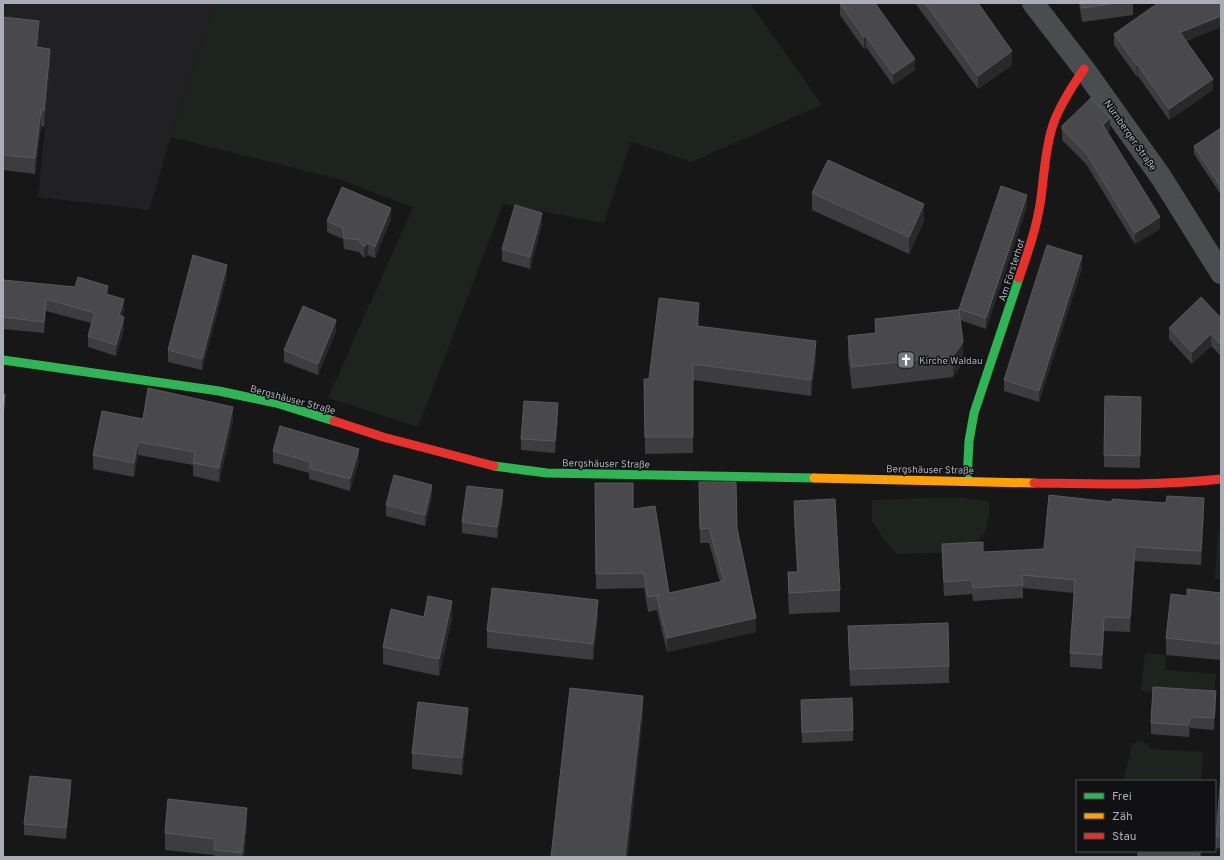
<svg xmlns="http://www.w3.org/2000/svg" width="1224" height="860" viewBox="0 0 1224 860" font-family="Overpass,sans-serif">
<rect width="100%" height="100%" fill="#171717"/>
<!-- built -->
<path fill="#212123" d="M3,3h211l-43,134 -22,73 -111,-13 7,-68 -42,-4z"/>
<!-- green -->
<path fill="#1d241e" d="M214,3h536l72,102 -131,57 -60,-20 -27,81 -101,-19 -85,223 -90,-29 85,-191 -75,-28 -167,-42z
M927,498h34l28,3v16l-4,14 -5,8 -16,13 -68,2 -12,-15 -12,-18v-21z
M1218,531l3,1v48l-6,-1z
M1145,653l21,2 -1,15 51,4 -2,22 -73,-5z
M1141,740l8,5 1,4 53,3 -2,29h-77c1,-13 6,-24 8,-37z"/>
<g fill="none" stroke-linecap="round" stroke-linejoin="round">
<!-- street -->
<path stroke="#4b4c50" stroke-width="22" d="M1033,3l51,66 77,108 60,96"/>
<!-- fast -->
<path stroke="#30b455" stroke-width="9" d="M3,360l216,31 57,12 58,18
M494,466l53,7 267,5
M967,481l2,-40 5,-28 45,-135"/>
<!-- slow -->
<path stroke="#ff9f0a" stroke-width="9" d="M814,478l220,5"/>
<!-- jam -->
<path stroke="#e5322d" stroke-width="9" d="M1019,278c9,-26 18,-51 22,-80 3,-23 4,-47 11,-70 5,-18 21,-43 32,-59
M334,421l49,16 111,29
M1034,483c63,1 125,3 187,-4"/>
</g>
<!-- wall -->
<path fill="#3d3d3f" d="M840,3l75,67 -22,15 -27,-38 -2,2 -24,-34z
M915,3h63l34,62 -34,24z
M1079,3h54v12l-51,7z
M1221,3v24l-35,14 27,49 -44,30 -31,-44 -1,1 -23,-32v-11z
M3,17l36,19 -1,12 12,16 -6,62h-3l-6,48 -32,-4z
M1221,128v67l-27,-41v-8z
M1062,129h48l-3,3 53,97 -25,15 -49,-80 -24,-24z
M812,193l112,28 -15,33 -97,-44z
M1027,206l-41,123 -26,-9 3,43 -10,14 -101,12 -4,-32v-21l27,-3v-14l84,-10z
M391,219l-16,39 -7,-3 -4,3 -5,-6 -15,-3 -1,-10 -16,-7v-11z
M542,224l-12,45 -28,-8v-12z
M1082,268l-43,134 -35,-11v-11z
M227,276l-25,94 -34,-8v-12z
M3,280l105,15 16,15 -2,6 2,13 -8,27 -28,-9v-11l3,-13 -45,-12 -2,22 -41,-4z
M1221,318v38l-10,-10 -19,18 -23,-25v-11z
M699,320v6l117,32 -5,38 -118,-16v73l-48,1 -1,-75h5z
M336,331l-18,44 -34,-13v-12z
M1141,408l-1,60 -36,-1v-12z
M558,415l-3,38 -34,-3v-11z
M143,419l90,2 -14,61 -26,-6v-11l-55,-10 -4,22 -41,-8v-14z
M273,451l86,9 -9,31 -41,-12v-6l-36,-10z
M699,482l38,46 19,104 -89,20 -10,-42 -9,2 -4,-24 -48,1 -1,-91 74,95 51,-11 -11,-39h-9z
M432,496l-7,30 -39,-10v-11z
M794,501l46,89v22l-51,2 -1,-21v-21h9l-3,-50z
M503,502l-6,36 -35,-5v-11z
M1204,512l-3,53 -66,-4 -5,71 -26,-1 -2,38 -32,-2v-14l4,-60 -51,-5v10l-50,3 -1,-7 -28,2 -2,-38v-14l41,8 61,-3z
M1221,593v67l-55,-5v-17l21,-42z
M424,617l28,1 -13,58 -56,-12v-17z
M598,617l-5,43 -106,-12v-17z
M848,626l101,40v17l-99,3z
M801,700l52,30v11l-51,2z
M1216,702l-2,28 -24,-2 -1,9 -38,-3v-11z
M468,725l-6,50 -50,-6v-16z
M1221,775v74l-5,-1v-11z
M71,791l-5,48 -42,-4v-11z
M247,825l-3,32h-30v-2l-49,-5v-17z"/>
<!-- shaded-wall -->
<path fill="#29292a" d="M1221,16v11l-40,16v-11z
M39,21v15l-3,27v-16z
M866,36v11l-2,2v-12z
M50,49v15l-6,62v-15z
M1012,51v14l-34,24v-13z
M915,59v11l-22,15v-11z
M1137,65h1v11l-1,1z
M1213,79v11l-44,30v-11z
M41,110v16l-6,48v-16z
M1110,118v11l-7,7v-11z
M1027,195v11l-41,123v-11z
M924,204v17l-15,33v-17z
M391,208v11l-16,39v-11z
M542,213v11l-12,45v-12z
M1160,217v12l-25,15v-11z
M368,243v12l-4,3v-11z
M1082,256v12l-43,134v-11z
M227,265v11l-25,94v-11z
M108,286v11l-2,-3z
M46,299v12l-2,22v-11z
M124,299v11l-5,17v-12z
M699,303v17l-2,23v-17z
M124,317v12l-8,27v-11z
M336,320v11l-18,44v-11z
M1211,334v12l-19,18v-12z
M816,341v17l-5,38v-16z
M963,342v21l-10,14v-21z
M5,394v11l-2,21v-12z
M558,403v12l-3,38v-12z
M233,407v14l-14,61v-14z
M138,442v13l-4,22v-14z
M359,449v11l-9,31v-12z
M432,485v11l-7,30v-11z
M503,490v12l-6,36v-11z
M1204,498v14l-3,53v-14z
M1135,547v14l-5,71v-14z
M598,600v17l-5,43v-16z
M452,601v17l-13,58v-17z
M1104,617v14l-2,38v-14z
M756,618v14l-89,20v-14z
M1216,691v11l-2,28v-12z
M643,696v21l-15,140h-3z
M468,708v17l-6,50v-17z
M1190,717v11l-1,9v-12z
M71,780v11l-5,48v-11z
M247,808v17l-3,32h-2z"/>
<!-- building -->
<path fill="#49494c" stroke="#58595d" d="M840,3h35l40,56 -22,15 -27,-38 -2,1z
M925,3h53l34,48 -34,25z
M1081,3h36l-35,5z
M1158,3h63v13l-40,16 -2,-1 34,48 -44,30 -31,-44h-1l-23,-31z
M3,17l36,4 -3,26 14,2 -6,62 -3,-1 -6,48 -32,-3z
M1091,98l19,20 -7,7 57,92 -25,16 -49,-80 -24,-24v-3z
M1221,128v59l-27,-41z
M828,160l96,44 -15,33 -97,-44z
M1001,186l26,9 -41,123 -27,-9z
M342,187l49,21 -16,39 -7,-4 -4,4 -5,-7 -15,-2 -1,-10 -16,-7z
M515,205l27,8 -12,44 -28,-8z
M1047,245l35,11 -43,135 -35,-11z
M193,255l34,10 -25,94 -34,-9z
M78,277l30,9 -2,8 18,5 -5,16 5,2 -8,28 -28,-9 7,-23 -49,-14 -2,23 -41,-5v-37l72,7z
M1201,297l20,21v27l-10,-11 -19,18 -23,-24z
M659,298l40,5 -2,23 119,15 -5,39 -118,-16v73h-48l-1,-58h5z
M303,306l33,14 -18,44 -34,-14z
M959,310l4,32 -10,14 -101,11 -4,-31 28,-3 -1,-14z
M148,388l85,19 -14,61 -26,-5 2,-11 -57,-10 -4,21 -41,-8 9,-44 41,8z
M3,394h2l-2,20z
M1105,396l36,1 -1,59 -36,-1z
M524,401l34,2 -3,38 -34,-2z
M280,426l79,23 -9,30 -41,-11 2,-6 -38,-11z
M394,475l38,10 -7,30 -39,-10z
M699,482h37l1,46 19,90 -89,20 -10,-42 3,-1 -12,2 -4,-24 -48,1 -1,-91h38v26l22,-3 14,87 55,-12 -15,-53 -9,1z
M467,486l36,4 -6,37 -35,-5z
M1049,495l63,7v-3l54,4 1,-7 37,2 -3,53 -66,-4 -5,71 -26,-1 -2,38 -32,-2 5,-73 -53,-5 1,10 -50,3 -1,-8 -28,2 -2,-38 41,-2v10l61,-3z
M835,499l5,91 -51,3 -1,-21h10l-4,-71z
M492,588l106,12 -5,44 -106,-13z
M1187,589l34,4v51l-55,-6 5,-44 16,2z
M428,596l24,5 -13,58 -56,-12 8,-38 33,8z
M948,623l1,43 -99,3 -2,-43z
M1153,687l63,4 -2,27 -24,-1 -1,8 -38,-2z
M570,688l73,8 -18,161h-74z
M852,698l1,32 -51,2 -1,-32z
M418,702l50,6 -6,50 -50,-5z
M1221,775v62h-5z
M30,776l41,4 -5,48 -42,-4z
M168,799l79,9 -5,45 -28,-3 1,-11 -50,-6z
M1138,851h62v6h-62z"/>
<!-- icons -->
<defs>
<symbol id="church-square" viewBox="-11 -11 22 22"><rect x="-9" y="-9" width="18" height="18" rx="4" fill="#757880" stroke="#111113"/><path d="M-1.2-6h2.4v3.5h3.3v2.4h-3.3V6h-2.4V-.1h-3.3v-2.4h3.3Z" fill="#fff"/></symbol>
</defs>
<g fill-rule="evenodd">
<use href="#church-square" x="896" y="350" width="20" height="20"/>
</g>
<g text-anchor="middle" stroke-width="3" stroke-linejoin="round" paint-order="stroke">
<!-- street labels -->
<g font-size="10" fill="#a8adb8" stroke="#111113">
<text transform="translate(1131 135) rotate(55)" y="4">Nürnberger Straße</text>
<text transform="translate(1011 270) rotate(-72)" y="4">Am Försterhof</text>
<text transform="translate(293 399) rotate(15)" y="4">Bergshäuser Straße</text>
<text transform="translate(606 463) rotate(1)" y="4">Bergshäuser Straße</text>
<text transform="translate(930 469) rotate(1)" y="4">Bergshäuser Straße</text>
</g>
<!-- poi labels -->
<g font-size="10" fill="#a8adb8" stroke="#111113" text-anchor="start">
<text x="919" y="364">Kirche Waldau</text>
</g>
</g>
<!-- border -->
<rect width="1224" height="860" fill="none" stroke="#a8adb8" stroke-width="8"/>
<!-- legend -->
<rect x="1076" y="780" width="140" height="72" fill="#111113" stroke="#4d4f55"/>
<rect x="1084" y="793" width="20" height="6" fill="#30b455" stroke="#4d4f55"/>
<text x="1112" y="800" font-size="12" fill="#a8adb8">Frei</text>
<rect x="1084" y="813" width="20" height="6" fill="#ff9f0a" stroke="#4d4f55"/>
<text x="1112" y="820" font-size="12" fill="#a8adb8">Zäh</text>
<rect x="1084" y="833" width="20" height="6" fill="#e5322d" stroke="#4d4f55"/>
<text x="1112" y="840" font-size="12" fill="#a8adb8">Stau</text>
</svg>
